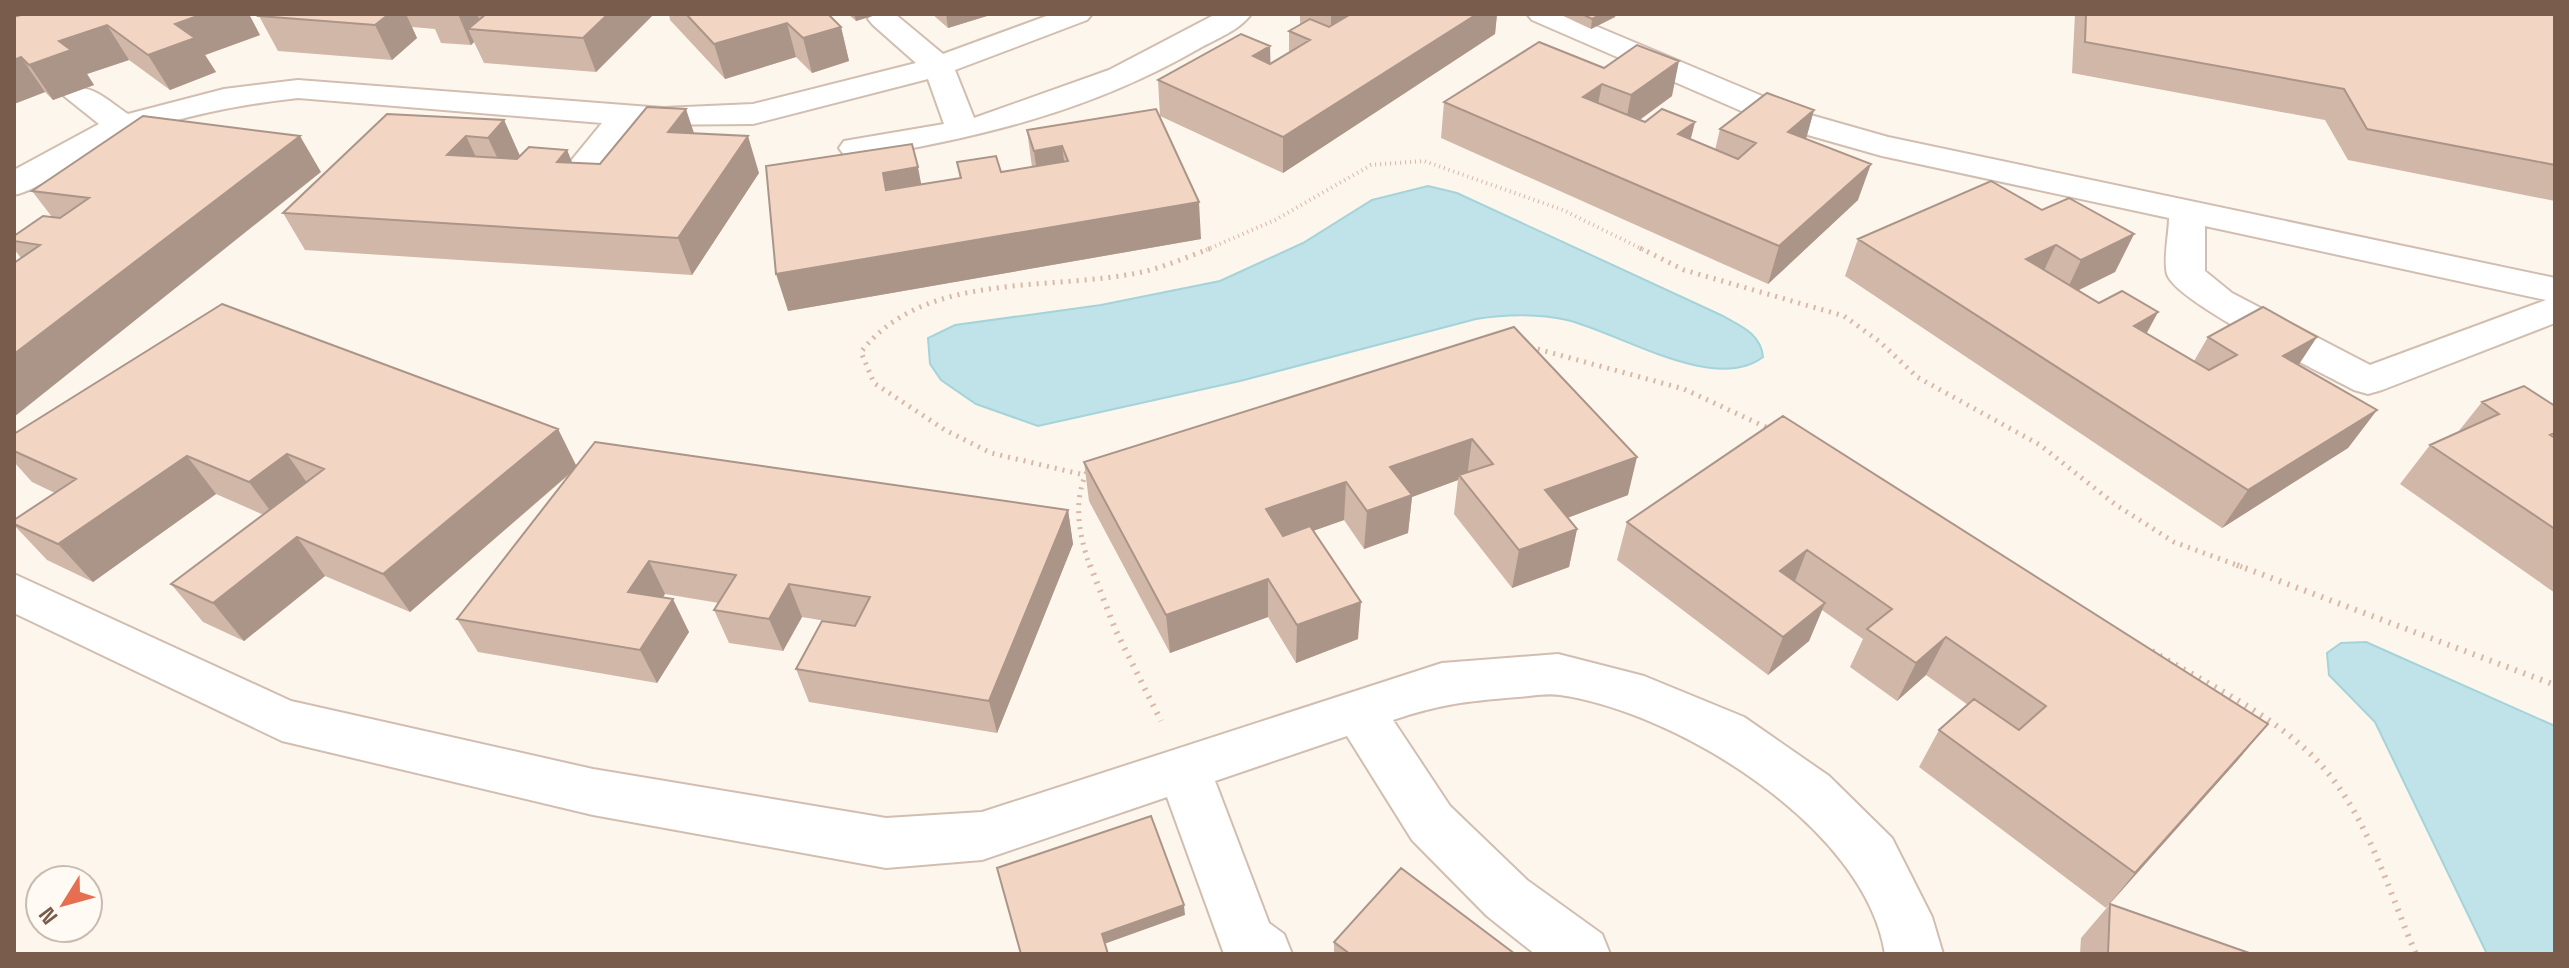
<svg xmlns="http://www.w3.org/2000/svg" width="2569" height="968" viewBox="0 0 2569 968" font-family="'Space Grotesk',sans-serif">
<rect width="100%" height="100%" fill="#fdf6ec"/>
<!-- water -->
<path fill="#bfe3e8" stroke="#a5d3da" stroke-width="2" d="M1428,186l29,7 266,123c18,10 38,18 40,41 -48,37 -143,-24 -196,-37 -32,-7 -60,-6 -91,-1l-236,62 -202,45 -62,-22 -35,-24 -11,-16 -2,-26 27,-13 146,-20 119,-24 83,-38 69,-43z
M2366,642l189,84v228h-68l-112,-232 -46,-47 -2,-22 14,-10z"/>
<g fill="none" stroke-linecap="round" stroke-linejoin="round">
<defs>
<path id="minor" d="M872,14h23l48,40 109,-40h40l-5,6 -132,50 19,48 135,-48 107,-56h35c-11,16 -35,25 -51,34 -109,63 -221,90 -344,110l-12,-3 -5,-7 5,-7 100,-17 -16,-45 -175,45 -118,1c-18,23 -38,63 -69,55l-5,-7 41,-50 -304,-25c-73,8 -144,23 -208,55 -25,13 -49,36 -76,42v-25l85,-46 -35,-28 5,-7c23,-6 40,13 59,25l96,-25 74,-9 365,28 90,-4 163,-41 -43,-38 -5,-6z
M1527,14h40l233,98 88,25 667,141v45l-173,67 -14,4 -14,-4c-32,-17 -179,-88 -187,-116 -4,-16 2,-40 2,-56l-287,-62 -106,-30 -244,-106zM2205,226l341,74 -176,65 -138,-72 -27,-22z
M14,574l277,127 302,68 293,49 96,-6 460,-149 116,-9 86,22 100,41 85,59 63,62 40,79 11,37h-58c-19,-126 -207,-242 -325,-259 -13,-2 -29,1 -42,2 -50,4 -78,7 -125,23l57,86 77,74 75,54 8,20h-75l-48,-38 -75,-76 -65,-104 -132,45 54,142 15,11 8,20h-68l-57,-157 -185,63 -96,8 -293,-53 -311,-74 -268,-128z"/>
</defs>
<!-- minor casing -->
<use href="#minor" stroke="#d1beb0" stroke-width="4"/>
<!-- path-far2 -->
<path stroke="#d9b8a5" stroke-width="4" stroke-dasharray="1 4" stroke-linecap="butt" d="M1206,250l69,-30 96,-55 53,-4 139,49 81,40"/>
<!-- path-far1 -->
<path stroke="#d9b8a5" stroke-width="5" stroke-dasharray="2 6" stroke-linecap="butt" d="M1640,248l44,22 160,46 36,26 37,35 123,68 76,60 58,37 68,25
M1530,347l154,42 86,40
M1090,465c-18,34 -12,66 0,102
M1080,474l-89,-21 -46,-23 -71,-47 -13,-31c63,-82 189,-60 281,-80 23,-5 47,-16 70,-24"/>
<!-- path -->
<path stroke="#d9b8a5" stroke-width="6" stroke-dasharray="2 7" stroke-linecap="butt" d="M1090,565l26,66 45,90
M2237,565l318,120
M2152,651c63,38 139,71 183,131 38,51 56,115 81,172"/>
<!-- minor -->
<use href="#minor" fill="#fff" fill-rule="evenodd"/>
</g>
<!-- wall -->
<path fill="#d1b7a8" d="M262,14h392l-58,58 -112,-9 -10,-21 -3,3 -30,-2 -6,-14 -23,-2 5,11 -25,22 -114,-9 -19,-35z
M669,14h168l-7,2 11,11 8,34 -37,12 -16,-16 -71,22 -55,-59z
M848,14h31l-23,7z
M932,14h55v2l-39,12z
M1300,14h197l-2,20 -212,139 -123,-57 -2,-36 112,-17 19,-10v-22l11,-6z
M1559,14h57l-1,3 -24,12z
M2075,14h480v187l-207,-41 -23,-40 -253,-47z
M14,17l246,18 -55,20 11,17 -46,18 -41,-30 -42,14 7,11 -41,15 -8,-8 -31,12z
M1539,42l133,54 -32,24 5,2h50l-5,18 25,10 5,-21 94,-19 -8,29 52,61 -90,84 -327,-146 3,-36z
M1156,109l45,130 -413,72 133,-127 39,-6 -3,-16 44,10 31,-5 -5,-37z
M504,120l16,36 47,-6 5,13 28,1 94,-31 65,40 -67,102 -387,-25 -22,-37z
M321,172l-300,86 -7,-9v-13l38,-19 -20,-26z
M2042,210l92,24 -19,38 -37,18 21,13 59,9 -11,21 47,28 14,-24 90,28 79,45 -29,38 -126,80 -377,-252 13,-37z
M1514,327l114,168 -61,23 10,11 -8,38 -57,21 -58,-74 4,-34 -46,17 -4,36 -44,16 -20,-29 -31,11 45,108 -62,24 -28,-46 -98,36 -81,-152 -5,-39z
M2482,402l73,4v187l-155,-109 30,-39 28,-13z
M1783,416l485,308 -31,37 -131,147 -187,-141 20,-37 29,-25 -42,-30 -29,26 -47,-34 13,-28 -41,-29 -13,31 -41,34 -151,-115 10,-38z
M558,429l18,37 492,44 5,34 -76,189 -188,-31 -13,-33 59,-43 -53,-9 -19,34 -54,-8 -15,-33 5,-7 -54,-9 -2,3 26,35 -32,51 -179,-31 -21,-33 115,-147 -162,140 -85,-36 -81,65 -41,-19 -32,-38 93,-69 -48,-21 -123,88 -46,-22 -33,-35v-5l41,-27 -23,-11 -18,-20v-28z
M2110,904l142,50h-172l1,-16z
M1334,942l181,12h-178l-3,-2z"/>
<!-- shaded-wall -->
<path fill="#aa9588" d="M203,14h46l11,21 -55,20 11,17 -46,18 -22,-35 27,-31z
M379,14h27l11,24 -25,22 -17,-35z
M458,14h19l7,16 -16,-1 6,13 -3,3z
M608,14h46l-58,58 -13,-34z
M854,14h25l-23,7z
M946,14h41v2l-39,12z
M1331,14h15l-1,18 -14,9z
M1477,14h20l-2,20 -212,139v-36z
M1602,14h14l-1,3 -24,12 1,-10z
M787,23l9,34 -71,22 -11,-35z
M107,25l22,35 -42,14 7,11 -41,15 -24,-35 30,-24z
M841,27l8,34 -37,12 -9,-35z
M1270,46l1,35 -18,-25z
M21,57l24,35 -31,12v-44z
M1679,61l-7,35 -48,35 7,-36z
M1602,84l-7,35 -12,-22z
M686,109l12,36 -30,-13z
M1814,110l-10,36 -16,-14z
M504,120l16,36 -15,18 -17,-36z
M1695,122l-9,36 -8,-24z
M300,136l21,36 -307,245v-63z
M466,136l17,36 -36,-17z
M748,136l11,37 -67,102 -14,-37z
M1062,146l5,37 -28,4 -5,-36z
M567,150l15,36 -25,-24z
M1871,164l-13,36 -90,84 11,-38z
M918,167l7,37 -39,-14 -3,-17z
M1199,202l2,37 -413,72 -12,-37z
M2134,234l-19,38 -52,26 18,-38z
M2056,245l-18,38 -12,-24z
M2158,312l-21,38 -3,-24z
M2317,337l-25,38 -9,-19z
M2377,410l-29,38 -126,80 26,-38z
M558,429l19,38 -167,145 -27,-38z
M1472,439l-5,38 -8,-2 -1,5 -46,17 -4,36 -44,16 3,-38 23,-44z
M287,454l27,39 -37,27 -28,-38z
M187,456l29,38 -123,88 -35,-38z
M1637,457l-9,38 -90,34 7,-39z
M1346,482l-2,38 -77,27 -1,-38z
M1068,510l5,34 -76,189 -8,-32z
M1577,529l-8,38 -57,21 7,-38z
M297,537l28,39 -81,65 -31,-38z
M1807,550l-15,39 -12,-18z
M649,561l16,33 -20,31 -17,-33z
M1268,579v38l-98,36 -4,-38z
M789,584l13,33 -19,34 -14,-32z
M673,599l16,33 -32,51 -17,-33z
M1361,602l-3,37 -62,24 1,-38z
M1825,603l-16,38 -41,34 15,-38z
M1946,637l-20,38 -29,26 19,-38z
M2268,724l-31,37 -131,147 29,-35z
M1184,905l1,10 -81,29 -2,-10z"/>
<!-- building -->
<path fill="#f3d5c3" stroke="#aa9588" stroke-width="2" d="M24,14h179l-28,10 20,14 -47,17 -41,-30 -48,16 12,9 -42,15 -8,-8 -7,3v-43z
M262,14h127l-14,11 -116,-9z
M486,14h122l-25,24 -115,-9z
M686,14h142l13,13 -38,11 -16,-15 -73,21z
M1351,14h126l-194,123 -125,-57 83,-46 29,12 -17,10 17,8 40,-24 -21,-9 21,-12 19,8z
M1582,14h20l-10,5z
M2086,14h469v151l-188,-36 -23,-40 -259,-47z
M1539,42l65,26 33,-23 42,16 -48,34 -29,-11 -19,13 62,25 17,-13 33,13 -17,12 60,25 18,-16 -36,-14 47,-36 47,17 -26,22 83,32 -92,82 -335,-144z
M647,107l39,2 -18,23 80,4 -70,102 -395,-25 104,-99 117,6 -16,18 -22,-2 -19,19 70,4 12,-12 38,3 -10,12 43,2z
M1156,109l43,93 -423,72 -10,-108 146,-22 6,23 -35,6 3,17 75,-12 -4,-16 39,-6 5,16 67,-11 -6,-15 -28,5 -7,-21z
M143,116l157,20 -286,218v-91l26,-18 -26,-4v-5l29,-20 17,2 29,-20 -57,-7z
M1991,181l51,29 27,-12 65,36 -53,26 -25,-15 -30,14 73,44 23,-12 36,21 -24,14 75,44 28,-15 -29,-18 55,-30 54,30 -34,19 94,54 -129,80 -390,-251z
M222,304l336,125 -175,145 -86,-37 -84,66 -42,-19 153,-115 -37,-15 -38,28 -62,-26 -129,88 -44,-20v-4l62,-41 -62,-28v-17z
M1514,327l123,130 -92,33 32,39 -58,21 -60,-75 34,-11 -21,-25 -82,28 22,28 -45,16 -21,-29 -80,27 17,27 27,-10 51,76 -64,23 -29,-46 -102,36 -82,-153z
M2524,386l31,20v27l-5,2 5,3v91l-125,-84 69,-31 -17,-12z
M1783,416l485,308 -133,149 -196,-143 35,-31 45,31 27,-24 -100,-69 -30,26 -49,-34 25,-20 -85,-59 -27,21 45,32 -42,34 -156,-115z
M595,442l473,68 -79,191 -193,-32 26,-48 33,5 15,-29 -81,-13 -20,35 -55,-9 22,-35 -87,-14 -21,31 45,7 -33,51 -183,-31z
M1151,816l33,89 -82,29 6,20h-87l-24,-86z
M1401,868l114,86h-165l-16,-12z
M2110,904l142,50h-144z"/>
<!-- border -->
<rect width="2569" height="968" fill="none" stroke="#7a5c4d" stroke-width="32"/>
<!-- north arrow -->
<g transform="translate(64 904) rotate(233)"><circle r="38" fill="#fffaf3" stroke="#cabbb1" stroke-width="2"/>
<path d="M0-6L14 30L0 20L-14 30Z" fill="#e76f51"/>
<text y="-12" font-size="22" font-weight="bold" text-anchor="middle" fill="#7a5c4d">N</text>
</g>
</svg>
